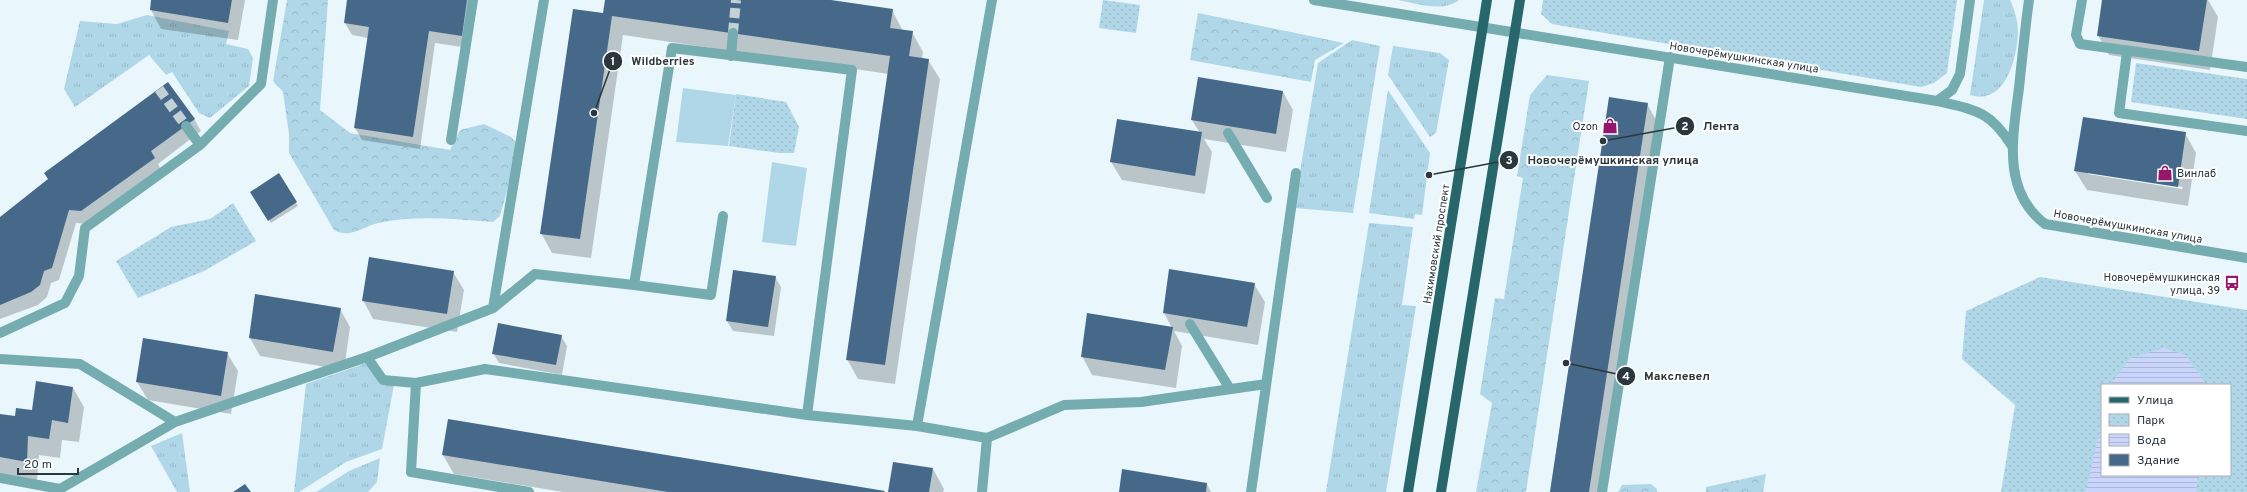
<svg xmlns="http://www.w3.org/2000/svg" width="2247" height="492" viewBox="0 0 2247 492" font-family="Overpass,sans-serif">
<defs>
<pattern id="grass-tufts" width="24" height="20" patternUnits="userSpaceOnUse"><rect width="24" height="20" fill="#b0d7e7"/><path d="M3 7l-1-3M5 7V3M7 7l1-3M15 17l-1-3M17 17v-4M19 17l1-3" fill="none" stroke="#98b9c7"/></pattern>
<pattern id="forest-crowns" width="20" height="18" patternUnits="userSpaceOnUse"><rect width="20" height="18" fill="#b0d7e7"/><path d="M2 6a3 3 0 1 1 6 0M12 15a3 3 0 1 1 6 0" fill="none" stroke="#98b9c7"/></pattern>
<pattern id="park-dots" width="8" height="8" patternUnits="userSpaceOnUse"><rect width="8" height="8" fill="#b0d7e7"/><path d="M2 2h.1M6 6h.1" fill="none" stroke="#98b9c7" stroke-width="1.8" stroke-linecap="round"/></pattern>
<pattern id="water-rules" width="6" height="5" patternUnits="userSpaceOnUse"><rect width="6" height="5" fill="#cad5fb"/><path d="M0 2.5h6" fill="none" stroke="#aeb7d8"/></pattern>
</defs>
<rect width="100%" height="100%" fill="#e9f7fc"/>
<!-- grass -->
<path fill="url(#grass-tufts)" d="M1397,0h62c-17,13 -42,3 -62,0z
M1984,0h26c5,10 8,22 8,33 -1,26 -13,73 -48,62z
M147,15l82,16 -3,13 22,5 5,9 -4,28 -39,32 -11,-5 -27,-41 -6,3 -17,-20 -74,52 -11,-18 16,-68 37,3z
M1352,40l28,6 -27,167 -59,-5 24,-145z
M1393,46l47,7 9,7 -13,73 -6,4 -42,-62z
M1388,90l42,63 -8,62 -7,-1 -1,5 -45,-6z
M1369,223l44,4 -11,78 14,1 -30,186h-60z
M366,363l28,22 -12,64 -36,13 -47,30h-5l12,-108z
M182,433l8,59h-13l-26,-46z
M380,458l-3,24 -9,10h-52l33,-21z"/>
<!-- forest -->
<path fill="url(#forest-crowns)" d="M287,0h41l-8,110 30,23 100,17 10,-20 24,-6 27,13 5,5 -5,34 -11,40 -7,6c-39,-3 -77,-7 -115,1 -16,4 -28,16 -44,7l-45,-77v-19l-6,-42 -10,-11z
M1198,13l146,30 -29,17 -4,22 -121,-22z
M1547,75l42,6 -63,411h-50l16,-89 -12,-9 15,-96 9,1 19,-121 -6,-2 13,-81z
M1766,474l-3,18h-57v-5z
M1651,484l6,5v3h-39l4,-7z"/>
<!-- park -->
<path fill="url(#park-dots)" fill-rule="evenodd" d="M1103,0l37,5 -4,28 -37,-5z
M1543,0h414l-10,73 -13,10 -13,4 -369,-63 -11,-10z
M2136,63l111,16v40l-116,-17z
M736,94l50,8 13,25 -5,26h-15l-50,-7z
M233,203l23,38 -52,30 -66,27 -22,-37 55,-34 39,-8z
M2040,277l207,33v182h-246l14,-87 -53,-46 4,-48zM2102,385h128v90h-128z"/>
<!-- garden -->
<path fill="#b0d7e7" d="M683,88l53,7 -8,51 -52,-4z
M772,162l35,6 -11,78 -34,-4z"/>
<!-- water -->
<path fill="url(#water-rules)" d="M2164,348l21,7 18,24 1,6h-94l20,-27z
M2102,420v55h96l-2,17h-110z"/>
<!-- shadow -->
<path fill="#0003" fill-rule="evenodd" d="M152,0h93l-7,40 -77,-11 -10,-19z
M348,0h128l-7,48 -34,-5 -15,106 -58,-9 -7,-12 13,-90 -16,-3 -7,-12z
M606,0h218l68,10 11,21 9,1 11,20 -1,7 6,1 12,19 -45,305 -37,-5 -11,-20 42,-285 -266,-39 -32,223 -39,-5 -11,-20 63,-219z
M2103,0h105l10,17 -8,53 -101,-15 -11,-20z
M1283,92l10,18 -7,42 -82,-13 8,13 -7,42 -83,-14 -11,-18 89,-29 -8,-13z
M1610,99l37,5 9,16 -56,372h-50z
M194,119l7,12 -43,33 3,6 -73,54 -12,-1 -17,57 -8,3 -4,14 -9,8 -38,14v-101z
M2185,133l11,20 -8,53 -101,-16 -12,-19zM2088,172l95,15 -1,2 -94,-15z
M279,175l19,31 -27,17 -20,-31z
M453,272l11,18 -7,42 -84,-13 -10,-19z
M775,277l6,10 -7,49 -41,-5 -6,-10z
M1254,284l11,18 -7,43 -84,-14 8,15 -6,42 -84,-13 -10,-19 90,-28 -8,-15z
M340,309l10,18 -6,43 -84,-14 -10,-18z
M561,336l6,10 -5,29 -63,-12 -6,-10z
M227,353l11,18 -7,43 -83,-14 -11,-18z
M73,388l11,19 -5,35 -17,-2 -2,18 -21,-3 -2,26 -37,-7v-59l16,2 17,-6z
M443,455l440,37h-320l-109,-18z
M933,469l11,20 -1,3h-54z
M1207,484l4,8h-91z"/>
<!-- building -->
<path fill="#46698a" d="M151,0h81l-4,23 -78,-13z
M347,0h120l-5,36 -33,-5 -16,106 -59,-9 15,-101 -25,-4z
M605,0h226l62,9 -3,19 23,3 -4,25 20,3 -44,306 -39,-5 44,-304 -278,-40 -32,223 -40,-5 33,-225 30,4z
M2102,0h105l-8,51 -102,-15z
M1198,77l85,14 -7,43 -85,-14z
M168,82l27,37 -44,32 4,7 -74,53 -12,-1 -17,58 -8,3 -4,14 -9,7 -31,13v-88l48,-38 -4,-6z
M1609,97l39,6 -59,389h-39z
M2083,117l103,15 -8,55 -104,-16z
M1117,119l85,13 -7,44 -85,-14z
M279,173l18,29 -29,19 -18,-29z
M369,257l85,14 -7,43 -85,-13z
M1169,269l86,14 -8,44 -84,-14z
M733,270l43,6 -8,51 -42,-6z
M255,294l86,14 -8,44 -84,-14z
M1087,313l86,14 -8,43 -84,-13z
M498,323l64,12 -6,30 -64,-11z
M143,338l85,14 -7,44 -85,-14z
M36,381l37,6 -5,36 -16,-3 -3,19 -21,-3 -1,26 -27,-5v-43l15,2 1,-8 16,2z
M448,419l437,72 -1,1h-216l-226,-37z
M893,462l40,6 -4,24h-41z
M1122,469l85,14 -1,9h-87z
M245,484l6,8h-18z"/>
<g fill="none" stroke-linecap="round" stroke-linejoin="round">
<!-- minor-tunnel -->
<path stroke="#c3d1d6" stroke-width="10" stroke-dasharray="10 5" stroke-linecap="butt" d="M733,33l3,-33
M159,89l27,37"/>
<!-- minor -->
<path stroke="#75acaf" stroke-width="10" d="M1314,0l623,101c39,9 53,10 75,45
M2029,0c-4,29 -7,59 -10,88 -6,48 -18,102 26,136l202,34
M2082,0l-6,35 4,9 167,23
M2127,52l-8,61 128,18
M731,56l2,-23
M1937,101l15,-11 8,-16 10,-74
M1228,133l39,65
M451,140l22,-140
M200,145l61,-61 12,-84
M634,285l77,10 12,-79
M493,308l51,-308
M1190,324l40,65
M0,333l65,-30 14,-27 6,-48 115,-83 -14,-19
M367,357l16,23 33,3 69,-14 322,46 110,11 70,12 77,-33 77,-3 125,-18
M0,359l80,5 95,58 195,-66 123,-48 42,-34 99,11 38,-237 180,22 -45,345
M416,383l-5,89 118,20
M917,426l75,-426
M0,478l60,11 115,-67
M982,492l5,-54
M1251,492l45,-319
M1602,492l68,-435"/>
<!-- major -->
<path stroke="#27676b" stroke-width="10" d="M1408,492l79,-492
M1441,492l79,-492"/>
</g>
<!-- icons -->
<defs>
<symbol id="shop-bare" viewBox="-9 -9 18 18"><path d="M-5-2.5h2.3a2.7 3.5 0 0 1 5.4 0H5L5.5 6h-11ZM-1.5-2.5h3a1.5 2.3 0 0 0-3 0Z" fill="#96166e" stroke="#fff" stroke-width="2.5" paint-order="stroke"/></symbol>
<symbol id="bus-bare" viewBox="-9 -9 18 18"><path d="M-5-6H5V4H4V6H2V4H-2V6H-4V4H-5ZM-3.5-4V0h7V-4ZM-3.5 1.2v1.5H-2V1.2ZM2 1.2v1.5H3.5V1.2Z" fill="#96166e" stroke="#fff" stroke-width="2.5" paint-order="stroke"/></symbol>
</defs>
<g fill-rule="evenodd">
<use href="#shop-bare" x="1599" y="115" width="22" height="22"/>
<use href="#shop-bare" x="2154" y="162" width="22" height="22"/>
<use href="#bus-bare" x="2221" y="272" width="22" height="22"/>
</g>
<g text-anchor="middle" stroke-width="4" stroke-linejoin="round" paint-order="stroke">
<!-- street labels -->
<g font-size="11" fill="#2a373d" stroke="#fff">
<text transform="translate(1744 57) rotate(9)" y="4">Новочерёмушкинская улица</text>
<text transform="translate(2128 226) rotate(10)" y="4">Новочерёмушкинская улица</text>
<text transform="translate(1436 244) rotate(-81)" y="4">Нахимовский проспект</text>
</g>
<!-- poi labels -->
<g font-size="11" fill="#2a373d" stroke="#fff" text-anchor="end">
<text x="1598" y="130">Ozon</text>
<text x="2177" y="177" text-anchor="start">Винлаб</text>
<text x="2220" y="281">Новочерёмушкинская<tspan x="2220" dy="13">улица, 39</tspan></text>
</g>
</g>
<!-- callouts -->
<path fill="none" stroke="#2a373d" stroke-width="1.5" d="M594 113L613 61M1603 141L1685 126M1429 175L1509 160M1566 363L1626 376"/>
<g fill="#2a373d" stroke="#fff" stroke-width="1.5">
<circle cx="594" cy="113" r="4"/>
<circle cx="1603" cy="141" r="4"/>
<circle cx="1429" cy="175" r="4"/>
<circle cx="1566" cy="363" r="4"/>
<circle cx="613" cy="61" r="10"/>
<circle cx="1685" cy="126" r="10"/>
<circle cx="1509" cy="160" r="10"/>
<circle cx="1626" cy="376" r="10"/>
</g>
<g font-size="12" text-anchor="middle" font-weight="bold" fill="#fff">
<text x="613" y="65">1</text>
<text x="1685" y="130">2</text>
<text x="1509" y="164">3</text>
<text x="1626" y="380">4</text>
</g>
<g font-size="12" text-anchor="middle" font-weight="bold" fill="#2a373d" stroke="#fff" stroke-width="4" stroke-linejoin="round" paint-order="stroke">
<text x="663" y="65">Wildberries</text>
<text x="1721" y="130">Лента</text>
<text x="1613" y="164">Новочерёмушкинская улица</text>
<text x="1677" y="380">Макслевел</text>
</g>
<!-- legend -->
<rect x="2101" y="384" width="130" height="92" fill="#ffffff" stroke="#aaafb1"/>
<rect x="2109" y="397" width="20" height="6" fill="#27676b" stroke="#aaafb1"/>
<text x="2137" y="404" font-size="12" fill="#2a373d">Улица</text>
<rect x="2109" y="414" width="20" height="12" fill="url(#park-dots)" stroke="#aaafb1"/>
<text x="2137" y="424" font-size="12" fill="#2a373d">Парк</text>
<rect x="2109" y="434" width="20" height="12" fill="url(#water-rules)" stroke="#aaafb1"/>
<text x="2137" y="444" font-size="12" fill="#2a373d">Вода</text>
<rect x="2109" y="454" width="20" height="12" fill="#46698a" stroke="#aaafb1"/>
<text x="2137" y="464" font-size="12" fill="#2a373d">Здание</text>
<!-- scale -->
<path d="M18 468v6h60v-6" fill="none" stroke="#2a373d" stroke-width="2"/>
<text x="24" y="468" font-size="12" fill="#2a373d" stroke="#ffffff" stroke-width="3" paint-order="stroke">20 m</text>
</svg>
